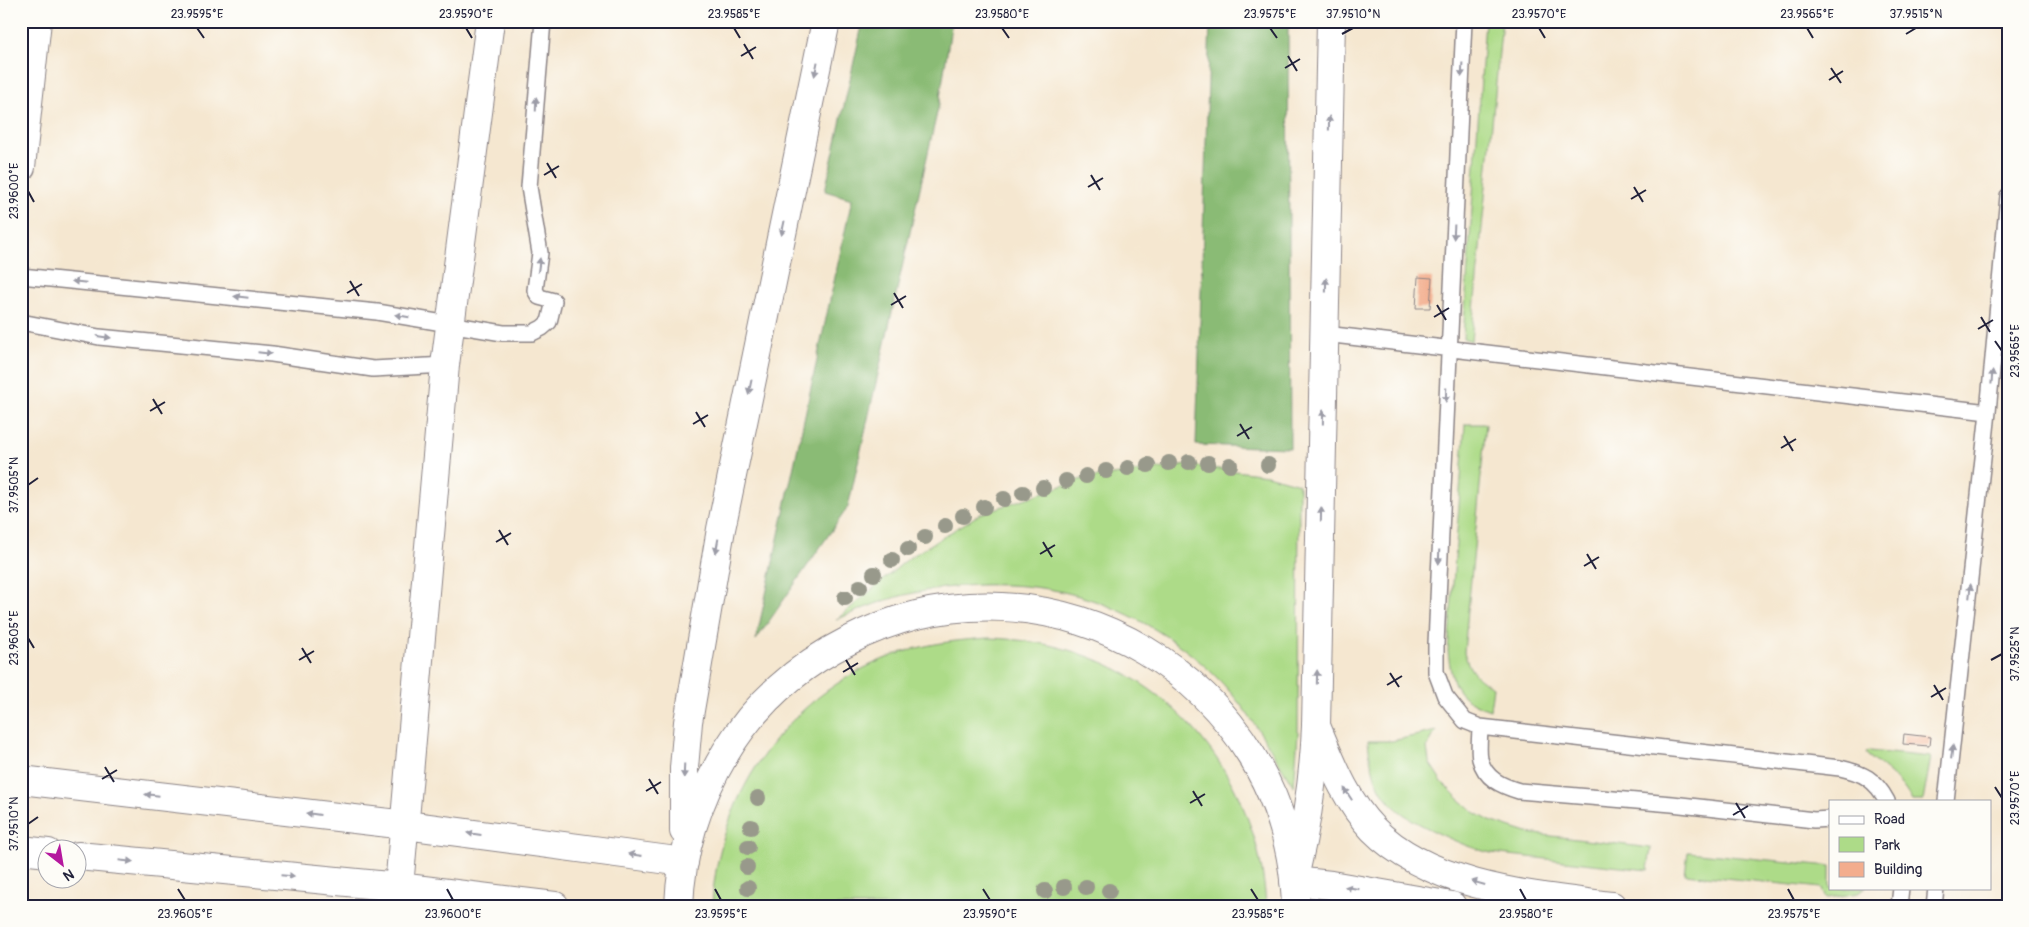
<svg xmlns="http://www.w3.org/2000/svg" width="2029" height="927" viewBox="0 0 2029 927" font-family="Pangolin,sans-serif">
<rect width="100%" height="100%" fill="#fdfcf7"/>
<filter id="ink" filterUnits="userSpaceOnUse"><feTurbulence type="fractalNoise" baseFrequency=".02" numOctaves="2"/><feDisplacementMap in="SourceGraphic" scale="10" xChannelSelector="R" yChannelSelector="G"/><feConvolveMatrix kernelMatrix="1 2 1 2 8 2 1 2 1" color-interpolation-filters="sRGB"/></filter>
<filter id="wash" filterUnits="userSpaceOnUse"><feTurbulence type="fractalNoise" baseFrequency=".0096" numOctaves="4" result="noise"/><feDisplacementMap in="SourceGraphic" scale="20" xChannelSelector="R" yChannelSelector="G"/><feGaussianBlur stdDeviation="1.12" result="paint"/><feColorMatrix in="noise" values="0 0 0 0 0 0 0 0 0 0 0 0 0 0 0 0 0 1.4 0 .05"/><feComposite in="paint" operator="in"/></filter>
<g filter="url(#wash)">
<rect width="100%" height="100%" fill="#f5e7d0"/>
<!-- green -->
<path fill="#addb88" stroke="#687e62" d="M1485,21h17l-31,320 -8,-3z
M1465,424h21l-22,228c6,20 11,25 29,35l-3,23c-35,-12 -38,-25 -42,-59z
M1187,465l80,10 32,9 -1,250 -4,53c-22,-35 -42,-72 -71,-103 -37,-40 -91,-73 -144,-88 -52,-15 -112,-14 -165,-3 -27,5 -53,16 -78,27l73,-62 71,-44 102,-35z
M989,638c30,1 58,5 86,14 111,35 185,139 191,254h-554c6,-116 80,-218 191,-254 28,-9 57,-12 86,-14z
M1436,731l-9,16 2,15 13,20 17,17 15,13 16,9 37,12 124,15 -3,22 -157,-17c-18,-4 -34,-11 -51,-19 -48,-22 -67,-38 -72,-93h24z
M1869,751l62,6 -8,44h-11c-10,-20 -26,-31 -44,-45l-2,-3z
M1688,852l142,14v22h36l-8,5 -29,5 -4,-1 -3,-9 -137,-14z"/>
<!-- forest -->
<path fill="#8abb74" stroke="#566e58" d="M863,21h89l-13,83 -91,403 -92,133 96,-441 -27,-8z
M1210,21h78l2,427 -94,-3z"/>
<g id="blocks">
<!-- building -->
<path fill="#f3ad8d" d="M1418,277l14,1 -2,30h-14z
M1904,734l26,3 -1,9 -26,-2z"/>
</g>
</g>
<g filter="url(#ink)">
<use href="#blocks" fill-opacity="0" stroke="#8c8486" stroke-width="1"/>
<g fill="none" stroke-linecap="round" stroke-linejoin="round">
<defs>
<path id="service" d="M1464,21l-28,623v28l9,24 20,25 15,6 360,41c23,5 35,11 47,33
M21,276l356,36 126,21h29l10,-5 7,-6 5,-21 -15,-4 -4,-7 5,-37 -11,-66 14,-166
M21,322l78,15 173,17 101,15 72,-4
M1325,334l663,78
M1480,727c0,9 -2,23 0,32 5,20 22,27 39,32l153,13 142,16 16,-1
M1946,801l42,-389 20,-216
M397,906l2,-19
M1899,906l2,-18
M1934,906l2,-18"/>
<path id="minor" d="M21,167l16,-146
M1316,726c15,35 29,74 57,103 58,59 161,67 239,77
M21,780l385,45 278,37
M21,850l27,3
M78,856l321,31 156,19
M1294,881l37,4 121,21
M399,887l46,-522 45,-344"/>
<path id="tertiary" d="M684,831v-63l4,-46 33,-193 105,-508
M1296,869c12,-50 18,-92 20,-143l15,-705
M679,906c2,-55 19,-107 47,-154 29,-48 72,-86 122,-111 201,-104 441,40 448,265"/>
</defs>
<!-- service casing -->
<use href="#service" stroke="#8c8486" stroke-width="18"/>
<!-- minor casing -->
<use href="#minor" stroke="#8c8486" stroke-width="30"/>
<!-- tertiary casing -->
<use href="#tertiary" stroke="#8c8486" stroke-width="30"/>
<!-- service -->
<use href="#service" stroke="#fff" stroke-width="15"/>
<!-- minor -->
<use href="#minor" stroke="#fff" stroke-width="28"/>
<!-- tertiary -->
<use href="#tertiary" stroke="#fff" stroke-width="28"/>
</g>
<!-- trees -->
<g fill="#98998b">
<circle cx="1189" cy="462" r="8"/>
<circle cx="1169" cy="463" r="8"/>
<circle cx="1208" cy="463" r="8"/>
<circle cx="1148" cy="465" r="8"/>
<circle cx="1230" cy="465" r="8"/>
<circle cx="1268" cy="465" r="8"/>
<circle cx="1128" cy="468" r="8"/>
<circle cx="1106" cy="471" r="8"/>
<circle cx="1086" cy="476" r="8"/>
<circle cx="1066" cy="481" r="8"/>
<circle cx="1043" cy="488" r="8"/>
<circle cx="1023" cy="493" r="8"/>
<circle cx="1004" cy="499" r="8"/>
<circle cx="984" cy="507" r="8"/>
<circle cx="963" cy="516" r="8"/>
<circle cx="945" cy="526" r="8"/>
<circle cx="925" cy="537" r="8"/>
<circle cx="908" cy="549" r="8"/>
<circle cx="892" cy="560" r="8"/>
<circle cx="874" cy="574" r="8"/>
<circle cx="860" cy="587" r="8"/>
<circle cx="845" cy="598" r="8"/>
<circle cx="758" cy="798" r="8"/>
<circle cx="751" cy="827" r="8"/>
<circle cx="748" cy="847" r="8"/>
<circle cx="747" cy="867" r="8"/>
<circle cx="1064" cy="887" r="8"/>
<circle cx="1086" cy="887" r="8"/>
<circle cx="748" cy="888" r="8"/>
<circle cx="1045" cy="891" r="8"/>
<circle cx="1109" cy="891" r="8"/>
</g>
<!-- one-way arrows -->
<defs><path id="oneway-solid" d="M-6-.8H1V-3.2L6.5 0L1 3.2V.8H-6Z" transform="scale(1.25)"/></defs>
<g fill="#9c9ca7">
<use href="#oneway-solid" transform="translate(816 69) rotate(102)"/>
<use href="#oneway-solid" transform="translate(1462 70) rotate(93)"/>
<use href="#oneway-solid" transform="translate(536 104) rotate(-88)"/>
<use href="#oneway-solid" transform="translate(1329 123) rotate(-89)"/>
<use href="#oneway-solid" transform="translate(783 228) rotate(102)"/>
<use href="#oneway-solid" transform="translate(1454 232) rotate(93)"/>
<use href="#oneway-solid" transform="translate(539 265) rotate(-82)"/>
<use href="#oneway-solid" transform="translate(79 282) rotate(-174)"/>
<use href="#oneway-solid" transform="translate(1326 285) rotate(-89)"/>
<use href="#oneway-solid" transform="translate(241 297) rotate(-174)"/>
<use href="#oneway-solid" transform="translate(402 316) rotate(-170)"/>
<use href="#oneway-solid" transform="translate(104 337) rotate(7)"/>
<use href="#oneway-solid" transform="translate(265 353) rotate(6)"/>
<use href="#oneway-solid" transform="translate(1992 377) rotate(-85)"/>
<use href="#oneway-solid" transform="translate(750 387) rotate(102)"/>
<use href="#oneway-solid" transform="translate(1446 395) rotate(92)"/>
<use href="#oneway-solid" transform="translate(1323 417) rotate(-89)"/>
<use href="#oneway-solid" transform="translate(1321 514) rotate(-89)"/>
<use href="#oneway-solid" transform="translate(717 546) rotate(100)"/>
<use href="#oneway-solid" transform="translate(1439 557) rotate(92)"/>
<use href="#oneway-solid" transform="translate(1970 591) rotate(-84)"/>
<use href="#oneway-solid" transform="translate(1317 677) rotate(-89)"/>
<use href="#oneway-solid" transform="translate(1952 752) rotate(-83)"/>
<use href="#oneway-solid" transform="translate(684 771) rotate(92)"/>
<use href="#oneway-solid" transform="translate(1348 794) rotate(-123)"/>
<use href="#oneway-solid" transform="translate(152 795) rotate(-174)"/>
<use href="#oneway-solid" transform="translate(313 814) rotate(-173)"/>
<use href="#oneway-solid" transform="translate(474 834) rotate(-172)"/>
<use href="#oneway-solid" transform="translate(635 855) rotate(-172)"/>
<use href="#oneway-solid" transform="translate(126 861) rotate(6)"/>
<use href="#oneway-solid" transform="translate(288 876) rotate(5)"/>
<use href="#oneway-solid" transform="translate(1478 883) rotate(-164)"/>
<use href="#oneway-solid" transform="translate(1352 888) rotate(-170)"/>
</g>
</g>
<!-- ticks -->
<path fill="none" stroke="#22223b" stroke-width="2" d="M197,28l7,10M466,28l6,10M734,28l6,10M1002,28l7,10M1270,28l7,10M1539,28l6,10M1807,28l6,10M1342,34l11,-6M1906,34l10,-6M744,44l9,15M741,56l15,-9M1288,56l9,15M1285,68l15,-9M1831,68l10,15M1829,80l14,-9M547,163l9,15M544,175l15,-9M1091,175l9,15M1088,187l15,-9M1634,187l9,15M28,191l6,11M1631,199l15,-9M350,281l9,15M347,293l15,-9M894,293l9,15M891,305l15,-9M1437,305l9,15M1434,317l15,-9M1981,317l9,15M1978,329l15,-9M1995,341l7,10M153,399l9,15M150,411l15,-9M696,412l9,15M693,424l15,-9M1240,424l9,15M1237,436l15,-9M1784,436l9,15M1781,448l15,-9M28,485l10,-7M499,530l9,15M496,542l15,-9M1043,542l9,15M1040,554l15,-9M1587,554l9,15M1584,566l15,-9M28,638l6,10M302,648l9,15M299,660l15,-9M846,660l9,15M1991,660l11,-6M843,672l15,-9M1390,673l9,14M1387,685l15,-9M1934,685l9,15M1931,697l15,-9M105,767l9,15M102,779l15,-9M649,779l9,15M1995,787l7,11M646,791l15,-9M1193,791l9,15M1190,803l15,-9M1736,803l9,15M1733,815l15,-9M28,824l10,-7M178,889l7,11M447,889l6,11M715,889l6,11M983,889l7,11M1251,889l7,11M1520,889l6,11M1788,889l6,11"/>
<!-- margin -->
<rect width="2029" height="927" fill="none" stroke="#fdfcf7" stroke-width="55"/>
<!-- legend -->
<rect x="1829" y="800" width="162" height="90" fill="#fdfcf7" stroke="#a5a5ac"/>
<rect x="1839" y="816" width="25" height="8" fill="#ffffff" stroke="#a5a5ac"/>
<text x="1874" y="824" font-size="15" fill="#22223b">Road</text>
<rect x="1839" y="837" width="25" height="15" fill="#addb88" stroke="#a5a5ac"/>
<text x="1874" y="850" font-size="15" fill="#22223b">Park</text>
<rect x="1839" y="862" width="25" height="15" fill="#f3ad8d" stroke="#a5a5ac"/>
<text x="1874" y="874" font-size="15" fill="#22223b">Building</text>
<!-- north arrow -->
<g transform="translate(62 864) rotate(149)"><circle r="24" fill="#fdfcf7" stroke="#a5a5ac"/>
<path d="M0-4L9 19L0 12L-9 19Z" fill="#b5179e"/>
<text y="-8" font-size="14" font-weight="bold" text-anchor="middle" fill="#22223b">N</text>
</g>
<rect x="28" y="28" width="1974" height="872" fill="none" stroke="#22223b" stroke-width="2"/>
<g font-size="12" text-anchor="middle" fill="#22223b">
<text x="197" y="18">23.9595°E</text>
<text x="466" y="18">23.9590°E</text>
<text x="734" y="18">23.9585°E</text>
<text x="1002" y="18">23.9580°E</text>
<text x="1270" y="18">23.9575°E</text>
<text x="1353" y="18">37.9510°N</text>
<text x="1539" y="18">23.9570°E</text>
<text x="1807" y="18">23.9565°E</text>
<text x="1916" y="18">37.9515°N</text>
<text transform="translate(14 191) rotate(-90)" y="4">23.9600°E</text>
<text transform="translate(2015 351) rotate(-90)" y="4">23.9565°E</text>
<text transform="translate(14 485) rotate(-90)" y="4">37.9505°N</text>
<text transform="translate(14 638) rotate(-90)" y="4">23.9605°E</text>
<text transform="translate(2015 654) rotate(-90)" y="4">37.9525°N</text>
<text transform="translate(2015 798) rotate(-90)" y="4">23.9570°E</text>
<text transform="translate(14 824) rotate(-90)" y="4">37.9510°N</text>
<text x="185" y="918">23.9605°E</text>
<text x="453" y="918">23.9600°E</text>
<text x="721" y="918">23.9595°E</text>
<text x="990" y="918">23.9590°E</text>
<text x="1258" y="918">23.9585°E</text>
<text x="1526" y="918">23.9580°E</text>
<text x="1794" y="918">23.9575°E</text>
</g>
</svg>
